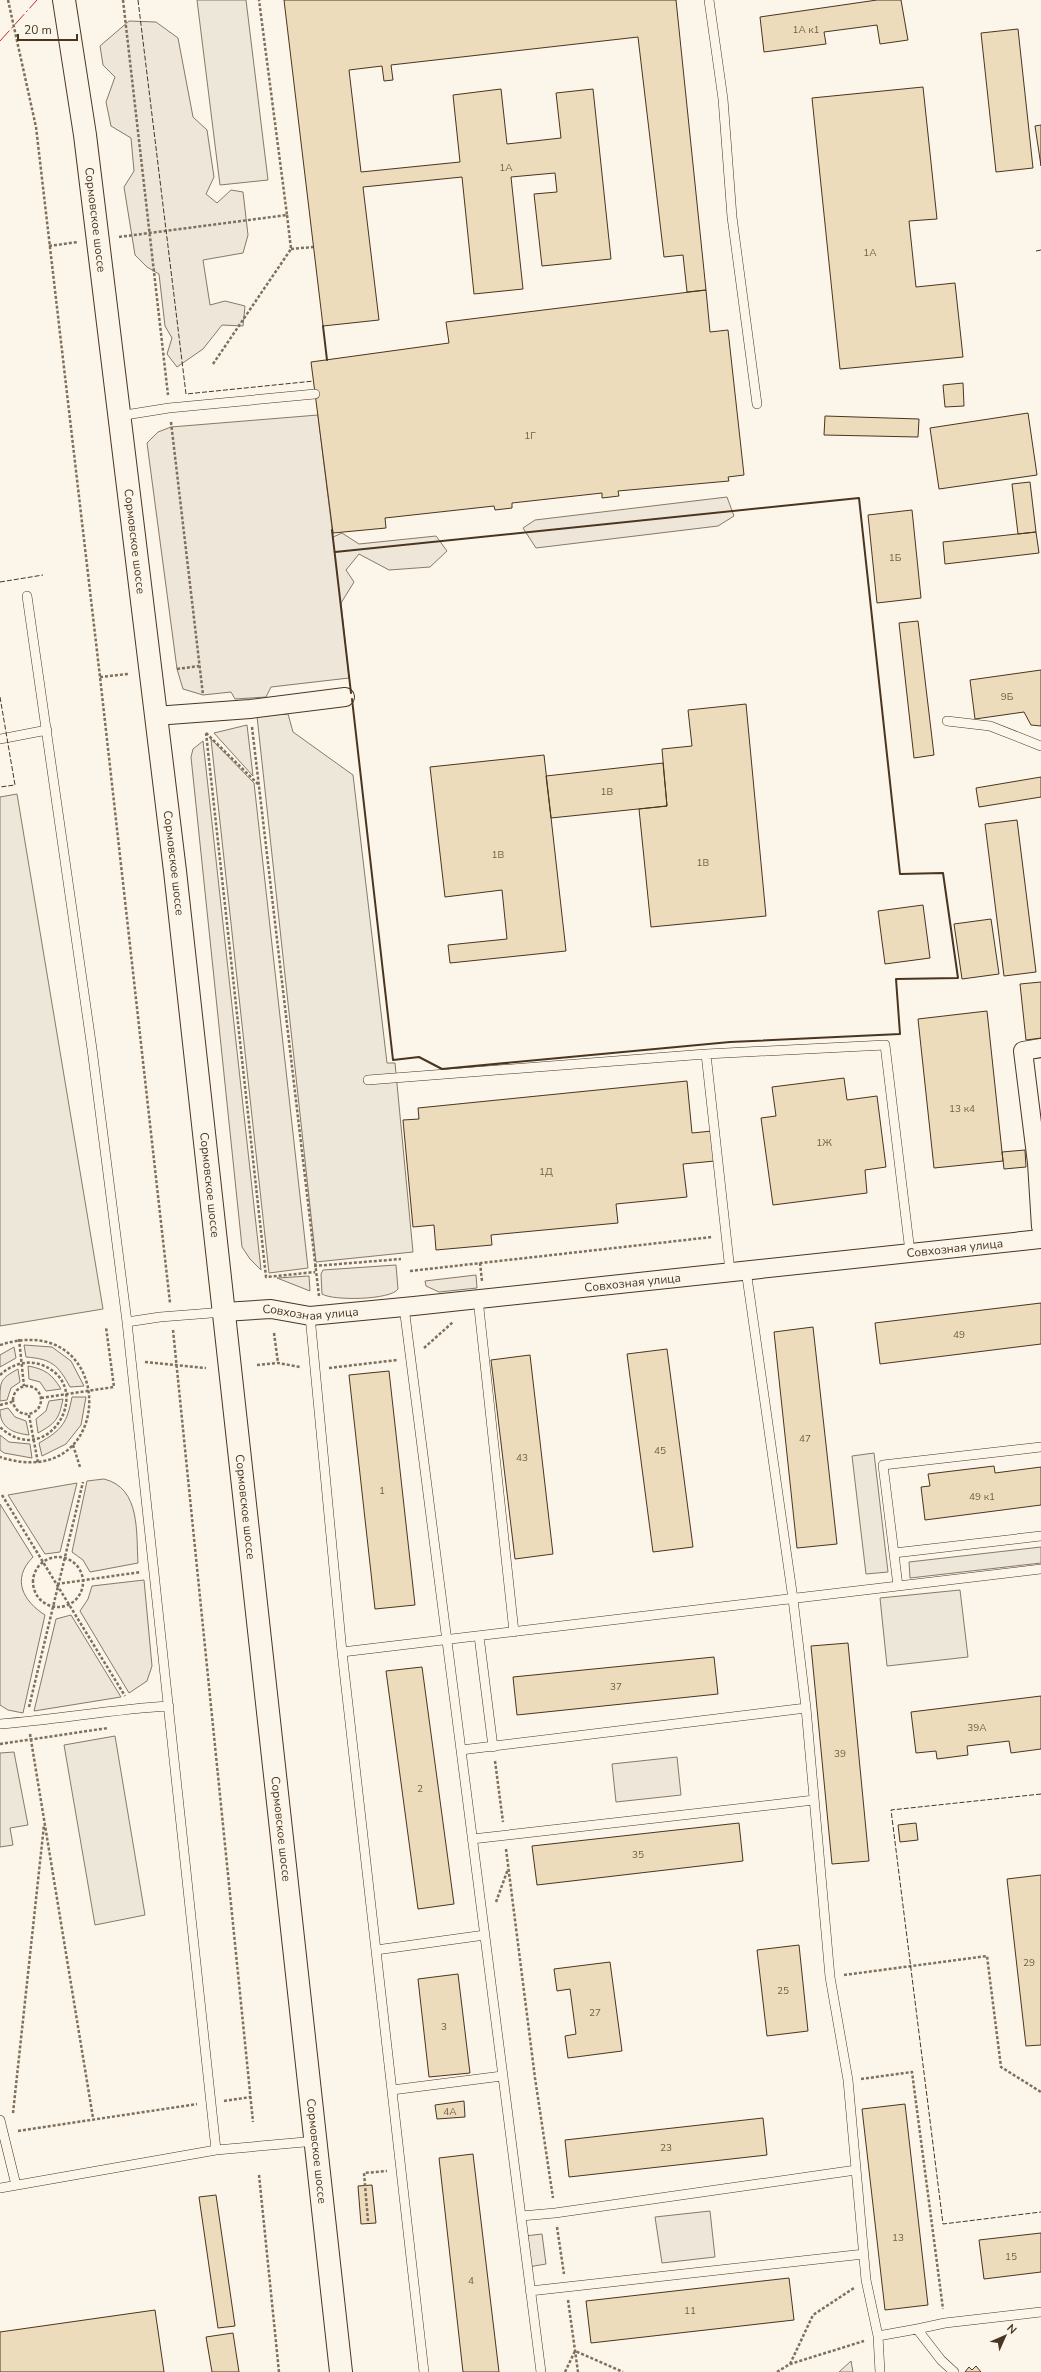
<svg xmlns="http://www.w3.org/2000/svg" width="1041" height="2372" viewBox="0 0 1041 2372" font-family="'Nunito Sans',sans-serif">
<rect width="100%" height="100%" fill="#fbf6e9"/>
<!-- green -->
<path fill="#ede6d9" stroke="#887966" d="M129,21l27,1 22,16 15,79 14,13 7,47 -8,17 11,9 14,-13 12,2 5,43 -5,18 -40,7 7,45 15,-4 20,5 -2,20 -21,-1 -19,24 -26,18 -10,-13 5,-16 -7,-12 -6,-52 -12,-7 -12,-12 -11,-68 10,-16 -3,-33 -20,-12 -5,-24 9,-25 -12,-12 -3,-19z
M318,415l15,122 9,-4 17,11 77,-8 11,15 -17,16 -41,3 -30,-16 -13,16 8,12 -13,21 8,75 -78,9 -5,10 -31,2 -4,-7 -28,3 -20,-6 -6,-20 -30,-226 11,-11 13,-5z
M727,497l7,19 -16,10 -182,22 -13,-20 12,-8z
M247,725l6,51 -39,-43z
M211,739l43,44 54,485 -39,5z
M203,741l58,529 -11,-11 -8,-12 -51,-490 2,-8z
M396,1265l2,24c-7,11 -65,12 -76,5l-1,-20 2,-4z
M476,1275l1,13 -38,4 -13,-6 -1,-5z
M309,1276l1,15 -33,-13z
M24,1345l28,2 19,14 13,25 -14,1c-12,-22 -18,-28 -44,-30z
M14,1347l2,11 -16,9v-12z
M28,1366c17,3 24,8 33,23l-15,2 -6,-9 -11,-3z
M18,1369l2,13 -9,6 -4,12 -7,1c0,-20 0,-22 18,-32z
M72,1397h14l-5,28 -15,19 -24,12 -3,-13c23,-13 28,-20 33,-46z
M63,1399c-4,20 -7,24 -25,34l-2,-14 10,-8 3,-10z
M8,1408l7,9 11,4 3,14c-16,-2 -29,-7 -29,-25z
M0,1435l9,7 21,2 2,14 -28,-5 -4,-3z
M104,1479c37,9 32,54 34,84l-48,9 -7,-12 -11,-8 15,-71z
M77,1483l-17,69 -15,2 -37,-59z
M0,1504l33,53c-22,22 -10,44 12,58l-22,98 -15,-3 -8,-5z
M144,1580l8,86 -5,15 -18,12 -49,-82 8,-12 4,-13z
M71,1615l50,82 -87,14 22,-92z
M677,1757l4,38 -65,7 -4,-38z
M710,2211l5,46 -53,6 -7,-46z
M542,2234l4,30 -18,3 -3,-31z
M851,2361l2,11h-14z"/>
<!-- parking -->
<path fill="#ede7d9" stroke="#887966" d="M197,0h49l22,180 -48,5z
M288,714l5,18 60,43 34,288h8l18,189 -97,10 -59,-546z
M17,794l86,515 -103,17v-529z
M874,1453l14,119 -22,2 -14,-118z
M1041,1547v16l-131,15 -1,-16z
M960,1590l8,67 -81,9 -7,-68z
M115,1736l30,179 -50,10 -31,-180z
M14,1752l14,73 -18,3 3,17 -13,2v-94z"/>
<!-- building -->
<path fill="#ecdcbc" stroke="#4a3520" d="M284,0h392l30,290 -19,2 -4,-37 -19,2 -26,-220 -247,28 2,15 -9,1 -2,-15 -33,4 12,102 99,-10 -7,-67 48,-6 6,55 54,-6 -5,-45 37,-4 18,170 -69,7 -8,-72 23,-2 -2,-19 -44,4 12,112 -49,5 -12,-117 -99,10 16,133 -56,6z
M877,0h24l7,40 -28,4 -3,-19 -53,7 2,12 -62,8 -4,-35z
M1018,29l15,139 -37,4 -15,-139z
M923,87l14,132 -28,2 7,66 39,-4 8,74 -123,12 -28,-271z
M1041,125v41l-6,-40z
M706,290l4,42 18,-2 16,145 -16,2 1,4 -111,10 1,5 -17,2v-5l-90,10v5l-17,2 -1,-4 -109,12 1,10 -53,5 -22,-171 138,-19 -3,-21z
M963,383l1,23 -19,1 -2,-22z
M1028,413l9,62 -98,14 -9,-61z
M825,416l94,3 -1,18 -94,-2z
M1030,482l6,50 -18,2 -6,-50z
M912,510l9,88 -44,5 -9,-88z
M1036,532l3,21 -94,11 -2,-22z
M918,621l16,134 -20,3 -15,-135z
M1041,670v56l-10,-1 -7,-13 -49,7 -5,-39z
M746,704l20,212 -115,11 -12,-118 28,-3 -5,-57 30,-3 -4,-36z
M544,755l22,196 -116,12 -2,-18 59,-6 -5,-49 -57,7 -15,-130z
M663,763l4,43 -116,12 -5,-42z
M1041,777v20l-62,10 -3,-19z
M1017,820l19,152 -32,4 -19,-152z
M923,905l7,53 -45,6 -7,-53z
M991,919l8,55 -37,5 -8,-55z
M1041,982v56l-15,2 -6,-56z
M987,1011l16,150 -69,7 -16,-149z
M844,1078l3,22 30,-4 9,71 -21,3 2,23 -94,12 -12,-87 15,-2 -4,-29z
M687,1081l5,52 20,-2 3,30 -32,3 4,33 -71,7 2,19 -127,12 1,10 -56,5 -2,-25 -21,2 -10,-107 16,-1 -1,-11z
M1025,1150l1,17 -22,2 -2,-17z
M1041,1303v41l-161,20 -5,-41z
M813,1327l24,217 -40,4 -23,-216z
M667,1349l26,198 -40,5 -26,-198z
M530,1355l23,199 -38,5 -24,-199z
M389,1371l26,234 -40,4 -26,-234z
M994,1466l1,7 46,-6v38l-116,15 -4,-33 9,-1 -2,-12z
M848,1643l21,218 -37,3 -21,-218z
M714,1657l4,37 -201,21 -4,-38z
M422,1667l32,237 -36,5 -32,-238z
M1041,1696v53l-30,4 -2,-12 -42,5 1,9 -31,4 -1,-8 -20,2 -5,-41z
M739,1823l4,38 -206,24 -5,-39z
M916,1823l2,17 -18,2 -2,-17z
M1041,1875v170l-15,1 -19,-167z
M799,1945l9,86 -41,5 -10,-86z
M610,1962l12,89 -54,7 -3,-22 11,-2 -6,-45 -13,2 -3,-22z
M458,1974l12,99 -41,4 -11,-98z
M464,2101l1,16 -28,2 -2,-14z
M905,2104l23,201 -43,5 -23,-201z
M763,2118l4,37 -198,22 -4,-37z
M473,2154l26,218h-36l-24,-214z
M372,2185l4,38 -15,1 -3,-38z
M216,2195l19,131 -17,2 -19,-131z
M1041,2233v39l-57,7 -5,-39z
M789,2278l5,42 -203,23 -5,-42z
M155,2310l9,62h-164v-40z
M233,2333l6,39h-27l-6,-35z
M976,2366l5,6h-16l4,-5 3,3z"/>
<g fill="none" stroke-linecap="round" stroke-linejoin="round">
<defs>
<path id="service" d="M709,0l14,99 9,118 25,187
M119,416l50,-8 146,-14
M947,721l43,5 51,20
M0,739l47,-9
M368,1080l338,-26
M746,1270l47,329 13,109 24,269 18,103 18,200 12,56 39,-7
M730,1271l-24,-217 179,-9 25,207
M478,1299l36,333
M404,1307l137,1065
M310,1316l32,336 82,720
M127,1322l33,-5 64,-5
M894,1553l147,-17
M898,1586l-15,-121 158,-18
M479,1636l14,111
M342,1652l699,-83
M0,1724c57,-4 112,-15 169,-18
M461,1750l345,-42
M472,1839l342,-39
M376,1950l109,-15
M392,2090l110,-14
M0,2120l16,65
M216,2150l100,-9
M0,2188l216,-38 -89,-828 -35,-273 -65,-453
M521,2216l34,-3 301,-43
M530,2291l334,-37
M878,2336l2,36
M954,2372l-13,-12 -24,-31 28,-6 96,-11"/>
<g id="minor">
<path d="M155,716l95,-7 95,-12"/>
<path d="M1041,1048l-18,3 14,112 4,64"/>
<path id="s1" d="M224,1312l47,-3 39,7 104,-10 627,-67"/>
</g>
<g id="primary">
<path id="s2" d="M64,0l21,135 90,736 166,1501"/>
</g>
</defs>
<!-- service casing -->
<use href="#service" stroke="#4a3520" stroke-width="10"/>
<!-- minor casing -->
<use href="#minor" stroke="#4a3520" stroke-width="20"/>
<!-- primary casing -->
<use href="#primary" stroke="#4a3520" stroke-width="24"/>
<!-- path -->
<path stroke="#7f6f5c" stroke-width="2.5" stroke-dasharray="3 2" stroke-linecap="butt" d="M8,0l28,127 64,550 70,626
M123,0l45,395
M119,237l168,-22 -28,-215
M49,246l29,-4
M291,249l22,-2
M213,364l78,-115 -4,-34
M171,422l32,273
M177,669l22,-3
M100,677l28,-3
M252,727l67,569
M206,733l60,544 49,-5
M206,733l53,52
M480,1263l2,18
M314,1266l87,-7
M410,1271l302,-34
M173,1330l80,792
M274,1333l4,30
M19,1339l5,47
M0,1345c119,-38 119,151 0,112
M424,1348l29,-26
M145,1362l61,6
M257,1365l21,-2 22,4
M329,1368l68,-8
M0,1375c11,-10 25,-15 39,-11 60,19 10,109 -39,63
M13 1400a14 14 0 1 1 28 0a14 14 0 1 1-28 0Z
M41,1398l73,-11 -8,-60
M0,1405l12,-3
M29,1415l9,48
M73,1445l7,22
M2,1495l123,201
M33 1582a25 25 0 1 1 50 0a25 25 0 1 1-50 0Z
M57,1584l84,-12
M29,1707l54,-225
M30,1734l63,384
M0,1744l108,-16
M495,1761l8,61
M506,1849l29,229 18,120
M496,1902l12,-33
M844,1975l143,-19 14,111 40,25
M861,2079l51,-7 31,237
M224,2101l27,-4
M13,2113l31,-288
M18,2131l179,-27
M259,2175l20,197
M368,2221l-4,-48 23,-2
M557,2227l7,47
M568,2300l10,72
M790,2364l23,-49 41,-27
M565,2372l10,-21 48,21
M777,2372l13,-8 74,-23"/>
<!-- service -->
<use href="#service" stroke="#fbf6e9" stroke-width="9"/>
<!-- minor -->
<use href="#minor" stroke="#fbf6e9" stroke-width="18"/>
<!-- primary -->
<use href="#primary" stroke="#fbf6e9" stroke-width="22"/>
<!-- fence -->
<path stroke="#4a3520" stroke-width="1" stroke-dasharray="5 2" stroke-linecap="butt" d="M138,0l48,394 128,-13
M1036,251l5,-1
M0,582l43,-7
M0,697l15,88 -15,2
M1041,1794l-150,16 52,414 98,-12"/>
<!-- wall -->
<path stroke="#4a3520" stroke-width="2" d="M323,326l4,34
M332,530l19,163
M335,552l524,-54 41,376 43,-1 15,105 -62,1 4,55 -170,8 -288,27 -23,-12 -26,3 -41,-361"/>
<!-- power -->
<path stroke="#c62828" stroke-width="1" stroke-dasharray="14 3 2 3" stroke-linecap="butt" d="M0,41l37,-41"/>
</g>
<g text-anchor="middle" stroke-width="3" stroke-linejoin="round" paint-order="stroke">
<!-- number labels -->
<g font-size="10" fill="#725f47">
<text x="806" y="33">1А к1</text>
<text x="506" y="171">1А</text>
<text x="870" y="256">1А</text>
<text x="530" y="439">1Г</text>
<text x="895" y="561">1Б</text>
<text x="1007" y="700">9Б</text>
<text x="607" y="795">1В</text>
<text x="498" y="858">1В</text>
<text x="703" y="866">1В</text>
<text x="962" y="1112">13 к4</text>
<text x="824" y="1146">1Ж</text>
<text x="546" y="1175">1Д</text>
<text x="959" y="1338">49</text>
<text x="805" y="1442">47</text>
<text x="660" y="1454">45</text>
<text x="522" y="1461">43</text>
<text x="382" y="1494">1</text>
<text x="982" y="1500">49 к1</text>
<text x="616" y="1690">37</text>
<text x="977" y="1731">39А</text>
<text x="840" y="1757">39</text>
<text x="420" y="1792">2</text>
<text x="638" y="1858">35</text>
<text x="1029" y="1966">29</text>
<text x="783" y="1994">25</text>
<text x="595" y="2016">27</text>
<text x="444" y="2030">3</text>
<text x="450" y="2115">4А</text>
<text x="666" y="2151">23</text>
<text x="898" y="2241">13</text>
<text x="1011" y="2260">15</text>
<text x="471" y="2284">4</text>
<text x="690" y="2314">11</text>
</g>
<!-- street labels -->
<g font-size="12" fill="#4a3520" stroke="#fbf6e9">
<text dy="4" stroke="none"><textPath href="#s2" startOffset="222">Сормовское шоссе</textPath></text>
<text dy="4" stroke="none"><textPath href="#s2" startOffset="546">Сормовское шоссе</textPath></text>
<text dy="4" stroke="none"><textPath href="#s2" startOffset="870">Сормовское шоссе</textPath></text>
<text dy="4" stroke="none"><textPath href="#s2" startOffset="1194">Сормовское шоссе</textPath></text>
<text dy="4" stroke="none"><textPath href="#s1" startOffset="735">Совхозная улица</textPath></text>
<text dy="4" stroke="none"><textPath href="#s1" startOffset="411">Совхозная улица</textPath></text>
<text dy="4" stroke="none"><textPath href="#s1" startOffset="87">Совхозная улица</textPath></text>
<text dy="4" stroke="none"><textPath href="#s2" startOffset="1518">Сормовское шоссе</textPath></text>
<text dy="4" stroke="none"><textPath href="#s2" startOffset="1842">Сормовское шоссе</textPath></text>
<text dy="4" stroke="none"><textPath href="#s2" startOffset="2166">Сормовское шоссе</textPath></text>
</g>
</g>
<!-- north arrow -->
<g transform="translate(1005 2336) rotate(45)" stroke="#fbf6e9" stroke-width="3" paint-order="stroke">
<path d="M0-3L7 15L0 10L-7 15Z" fill="#4a3520"/>
<text y="-6" font-size="11" font-weight="bold" text-anchor="middle" fill="#4a3520">N</text>
</g>
<!-- scale -->
<path d="M18 34v6h59v-6" fill="none" stroke="#4a3520" stroke-width="2"/>
<text x="24" y="34" font-size="12" fill="#4a3520" stroke="#fbf6e9" stroke-width="3" paint-order="stroke">20 m</text>
</svg>
